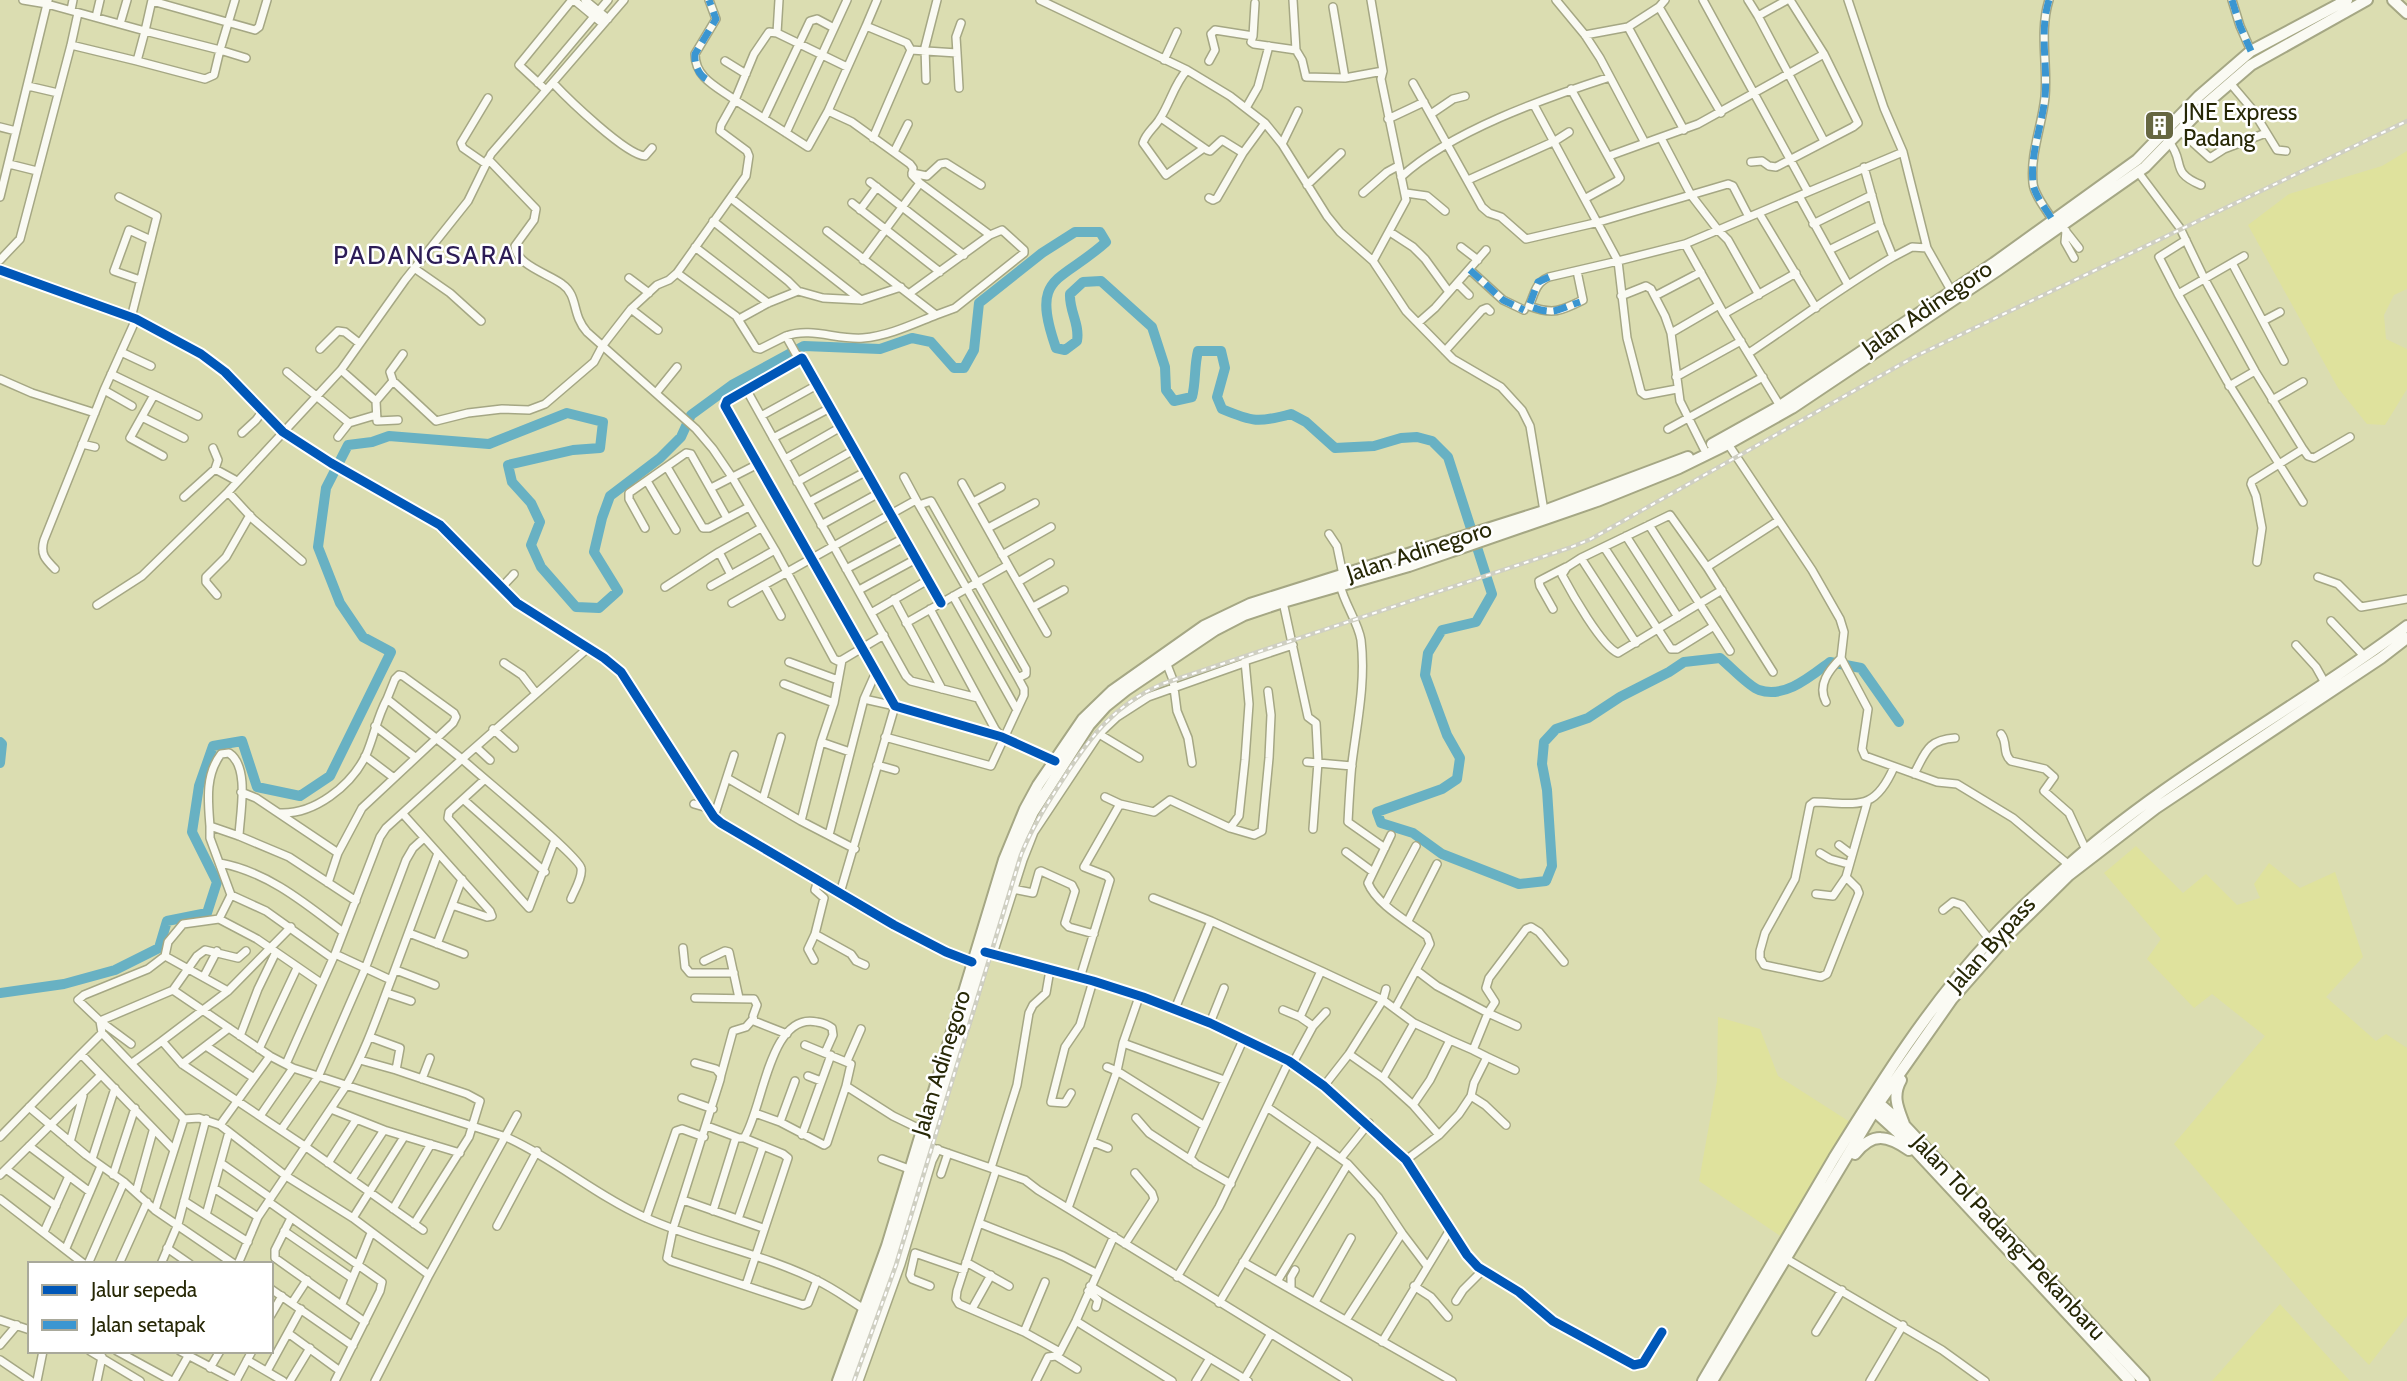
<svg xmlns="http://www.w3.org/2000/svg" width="2407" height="1381" viewBox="0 0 2407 1381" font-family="Cabin,sans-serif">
<rect width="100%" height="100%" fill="#dbddb1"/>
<!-- built -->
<path fill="#dfe29d" d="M2407,151v138l-13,6 -10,20 2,24 21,10v40l-22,36 -18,-1 -29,-36 -90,-163 41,-31 93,-28z
M2136,846l47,47 23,-19 31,31 23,-7 -6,-14 15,-21 31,25 35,-16 28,85 -37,40 50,44 10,-7 21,14v268l-38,49 -45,-47 -150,-174 91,-108 -53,-42 -18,14 -47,-49 14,-20 -57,-66z
M1718,1017l42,12 18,47 72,46 -68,115 -83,-56 18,-100z
M2280,1304l70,77h-138z"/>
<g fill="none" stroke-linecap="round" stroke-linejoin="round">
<!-- river -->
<path stroke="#68b1c3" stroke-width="10" d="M0,742l2,2 -2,19
M0,993l64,-9 51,-14 44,-22 8,-27 40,-8 10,-31 -25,-50 7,-46 14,-40 29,-5 15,46 43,9 30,-20 61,-124 -28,-15 -23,-34 -22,-56 8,-59 22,-43 24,-3 17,-6 100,8 78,-31 36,9 -3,26 -27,2 -65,15 4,17 19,21 9,19 -9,23 10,22 35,40 23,1 19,-17 -24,-39 8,-34 8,-22 50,-38 21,-21 10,-22 41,-30 72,-39 76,3 32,-11 19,4 23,26h10l10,-18 5,-47 63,-50 33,-21h25l6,10c-47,42 -76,32 -50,106l9,2 12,-9c3,-17 -8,-30 -7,-47l13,-12 18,-1 51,46 13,40 1,23 8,11 18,-4c4,-15 2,-30 6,-46h23l4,17 -8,29 5,12c31,13 36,14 69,5l15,8 29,26 39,-2 27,-8 16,-1 15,4 16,16 44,137 -16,28 -34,8 -14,23 -3,22 22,60 13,23 -3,21 -15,10 -65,23 4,11 32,10 29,21 77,30 27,-3 6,-15 -5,-76 -5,-26 2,-22 12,-13 32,-11 32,-21 49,-25 15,-10 36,-4c10,8 29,29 39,32 26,9 52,-14 71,-28l31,6 38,54"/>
<defs>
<path id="minor" d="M23,0l24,4 1,-3
M574,0l29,24
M585,0l23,19
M779,0l-2,33 70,34
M1040,0l147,70 43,26 35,27 17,21 45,72 13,16 33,29 33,50 47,48 48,28 21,23 8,16 14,85
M1293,0l3,50
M1371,0l12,71 -2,8 25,121 -33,61
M1556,0l29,35 15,23 45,85 53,-19 126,-70
M1665,0l-6,7 -31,20 56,103
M1748,0l10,16 29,-16
M1848,0l36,108 19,44
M2049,0c-10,32 -1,65 -4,97 -3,29 -15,56 -12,86 1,12 14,27 20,38
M2232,0l8,26 11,25
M152,1l103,29 4,-3 8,-27
M1333,7l12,71
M1659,7l62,106
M71,10l2,-10
M1758,16l66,125
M96,17l4,-17
M120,24l7,-24
M866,26l11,-26
M777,33l-8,-1 -15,22 -19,46 73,47 20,-36 24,11 58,42 3,4 -1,7 8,8 70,52 -80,58
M1585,35l43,-8
M1253,36l2,-33
M71,45l66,16 8,-30 75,19 15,-50
M957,53l-1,-16 5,-14
M1164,60l13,-28
M137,61l68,18 9,-4 6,-25 26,8
M725,61l21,13
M1209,61l6,-11 -4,-16 4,-4 38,6 -2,6 3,2 42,6 6,10 4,17 39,1 38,-7
M1187,70c-13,14 -17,34 -28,50 -5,8 -13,13 -16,23l23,32 38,-27
M926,80l-1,-33 12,-47
M538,83l70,-83
M553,83c15,16 73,72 92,73l7,-8
M1413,83l69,124 7,6 12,4 25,22 73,-17 129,-38 5,2 16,31
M2230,83l22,26 25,41 9,1
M28,86l30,7
M1571,89l49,89 -3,3 -31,17
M546,90l-27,-25 53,-65
M1534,105l84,156 67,-17 123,-52 -105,-192
M1246,108l12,-21 11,-41
M828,111l38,-85 41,17 4,7
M1431,114l22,-15 12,-3
M764,118l46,-97 7,-2 17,9
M1161,118l46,32 3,1 12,-11 21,13 22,-30
M1388,119l36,-17
M0,127l16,4
M2180,131l30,27 14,-9 42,-16
M786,133l61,-133
M873,138l38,-88 46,3 2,35
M1661,138l30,57 27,35 10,10 31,55
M2169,142c17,20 0,30 32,43
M1282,144l16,-33
M894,152l14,-28
M1609,156l36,-13
M488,159l48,50 -2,11 -19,26c1,19 34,28 47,38 17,12 9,30 25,48l109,97 17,20 19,28 43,73 59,109 4,2 4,-1 -8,43 -50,-19
M1751,162l11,-1 7,5 7,1 77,-40 5,-4 -34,-69 -34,-54
M9,164l28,7
M486,164l-23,-16 -2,-5 27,-45
M2138,172l42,56 24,50 51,93 48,78 -51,32 -1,3 5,12 6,32 -5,34
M912,173l15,3 13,-12 6,-1 35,22
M1401,177c50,-46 144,-79 209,-100
M1468,180l87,-39 14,-9
M870,182l94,73
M1307,185l34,-32
M1808,192l95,-40 24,96 25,44
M1363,193l24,-21 11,-6
M1406,193l21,3 18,15
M1799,196l48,87
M0,197l47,-193 98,27 7,-31
M119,197l38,19 -26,102
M1209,198l4,2 4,-2 26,-45
M732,199l129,101
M852,203l88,69
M860,210l17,-23
M1759,213l57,95
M713,221l75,60 10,10
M1813,224l59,-29
M2064,229l15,19
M2066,231l-1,11 9,16
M1390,232l23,15 12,12 24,33
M1685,244l39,70 56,92
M695,247l73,56
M1461,247l17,13
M1829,250l51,-25
M2244,256l-66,38 49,87 76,121
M1893,257l19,-10 15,1
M0,260l20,-21 51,-194 7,-32
M863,260l57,-77
M2232,263l52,98
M414,268l36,25 31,28
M0,270l136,49 65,35 24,18 58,60 48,31 109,62 77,78 87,55 17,14 93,145 7,6 173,102 52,27 26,10
M1470,270l33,30 21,10
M1577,271l6,29c-22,11 -30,15 -54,6 6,-13 6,-23 20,-29l69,-16 9,77 14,54 4,3 32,-6
M677,273l69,-97 3,-20 -2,-5 -27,-20 1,-6 14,-25c-18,-13 -40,-22 -40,-46l21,-35 -7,-19
M629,278l20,15
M140,280l-26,-9 15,-41 22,10
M1458,284l11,11
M2178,294l-19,-37 27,-17
M1621,296l25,-10 5,3 14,27 6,17 9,68 24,48
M1655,296l46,-24
M631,309l27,21
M1724,314l72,-41
M936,315l19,-7 69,-55v-3l-22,-20 -12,5
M739,319l29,-16 30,-12 25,7 38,2 40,-13
M2263,321l17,-9
M1418,323l17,-15 51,-58
M1671,333l48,-28
M320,349l18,-18 7,1 14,11
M1445,351l37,-41 5,-2 3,3
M121,352l30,14
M1749,353c48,-32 94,-67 144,-96l-13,-32 -16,-58
M802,358l-6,-4 -10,-18c25,-9 51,4 77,2 25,-2 50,-14 73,-23l-109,-84
M341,370l35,31 1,20 21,-1
M287,372l62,51
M111,374l87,42
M1676,377l65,-36
M0,379l32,14 63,20
M393,381l-3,-9 13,-18
M2229,386l26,-15
M746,389l160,287 5,5 67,17
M104,390l28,16
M656,393l21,-26
M154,395l-24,43 33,18
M2272,400l31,-18
M376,401l17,-20 43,40 32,-8 34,-4 27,1 16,-6 49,-42 9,-17 28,-36 26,-24 12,-5 8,-7 59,43 20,32 4,1 26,-13
M761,416l56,-31
M142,417l42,21
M1668,429l95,-52
M242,433l14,-13 6,-8
M338,437l11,-14 27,-8
M773,438l57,-30
M82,444l13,3
M1728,444l84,126 28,49 4,13 -3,26 27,51 -6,40 3,7 72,26 20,2 56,34 56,47
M213,448l5,12 -3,9
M2303,449l5,7 6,2 36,-21
M785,459l56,-32
M667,467l36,61h6l40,-21
M904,477l15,28 99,173 8,-4v-5l-95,-168 -12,4
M647,481l29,49
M797,482l57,-32
M962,483l46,82
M711,488l47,-24
M228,492l25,27 49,42
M184,497l31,-28 22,12
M809,502l58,-31
M973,502l28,-15
M821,525l58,-32
M1649,525l81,126
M645,528l-16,-29v-6l57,-40 5,1 36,64
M988,528l47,-25
M1329,534l8,12 6,29
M1626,536l52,81
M1604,547l67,102h6l37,-23
M719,552l12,23
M1002,555l49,-28
M1581,558l55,85
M1707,567l71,-46
M55,569c-10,-10 -15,-15 -11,-29l60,-150 32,-71
M846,569l58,-31
M2318,577l20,7 23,23 46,-8
M1018,582l32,-19
M764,585l17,31
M1340,585c5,20 18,37 21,55 5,42 -4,82 -9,123 -2,20 -3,40 -4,59l37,26
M711,586l64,-36
M665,587l54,-35 42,-24
M501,588l13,-14
M859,590l57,-31
M1722,590l-104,63c-16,-6 -47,-61 -56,-78l5,-8 14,-9 89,-43 37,52 66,105
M217,595l-11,-13v-5l20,-20 24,-42
M953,596l64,114
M894,599l48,90
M1283,602l25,115 8,6 2,39 -5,67
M732,603l184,-103
M941,603l-139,-245 -75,43 -2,5 170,300 107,31 53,24
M97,605l45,-29 86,-84 113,-122 64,-90 63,-79 23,-47 133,-154
M1033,607l31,-17
M930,609l65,120 6,7
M1553,609l-13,-23 -1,-5 27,-14
M871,613l57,-33
M2331,621l34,36
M906,623l102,-58 39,68
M2296,645l20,22 9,16
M842,660l42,-25
M789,662l49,18
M1166,662l7,18 4,31 11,27 4,25
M504,663l18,12 13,17
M864,699l12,-27
M1826,702c-9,-17 3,-32 15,-44
M834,703l-13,39 -20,79 54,28
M375,726l40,31
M493,729l21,19
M1099,734l40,24
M2001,734c7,9 1,19 10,27l34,8 9,8 -10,14 25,22 17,37
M885,737l106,29 33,-71v-6l-6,-11
M821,742l29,10
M476,747l14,13
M365,756l29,22
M1307,762l45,4
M877,765l18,5
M1914,774c12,-22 13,-34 41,-36
M727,778l74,43
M484,780l-35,32 -1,6 81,90 26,-68
M241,792l15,6 82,55 24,-45 91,-85 3,-6 -2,-4 -51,-37 -4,-1 -4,4 -8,20
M1105,797l15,7
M763,799l18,-62
M464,800l81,72
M1867,803l-21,74 11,11 2,5 -32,81 -6,3 -57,-12 -4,-7v-7l5,-18 30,-54 15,-74 4,-3c43,1 60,11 80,-35
M694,804l14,4
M279,813c35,2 72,-27 87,-58 8,-18 11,-38 21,-56l75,60 -76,69 -6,9 -45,117 -49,110
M403,814l87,97 2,5 -5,1 -35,-12
M714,817l20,-62
M210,826c-2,-25 -5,-51 11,-72l8,-1c21,14 11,60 10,83
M1230,828l24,7 8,-4 7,-73 2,-43 -3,-24
M829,835l35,-136 31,7 -55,187
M1391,835l-23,48c9,22 41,39 59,53l3,8 -14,26
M1839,845l12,9
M1346,852l27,20
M1820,853l10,6 18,5
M220,863c48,9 85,40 123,69
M818,880l-3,10 9,8 -9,36 36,20 5,7 9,4
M328,883l10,-30
M1013,889l20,4 6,-21 2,-1 31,14 3,6 -10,32 4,4 25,7
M1816,894l17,2 13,-19
M231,895l35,16 66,47
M1153,898l58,23 110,50
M571,899c3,-8 12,-22 10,-31 -2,-12 -102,-93 -119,-109l126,-111
M1385,904l31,-58
M1943,910l10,-8 9,3 28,35
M219,919l-36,5 -15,18 -3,14 63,35
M1408,921l29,-57
M291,927l-63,64 -66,50 20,23 124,83 117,83
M409,933l55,21
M437,944l25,-65
M683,948l2,19 5,6h44
M985,952l108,29 50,16 67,26 79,38 35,25 82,74 61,95 11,12 41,25 34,29 81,44 9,-2 19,-31
M993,954l30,-94 11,-28 65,-98 18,-17 31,-20 96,-34
M814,960l-6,-11 7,-15
M704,961l21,-10 4,1 10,46
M396,970l39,15
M204,976l13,-25
M1080,978l30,-98 -3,-4 -23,-9 36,-63 34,8 16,-12 60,28 9,-12 6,-56 4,-56 -4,-43 48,-16
M391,980l47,-127
M321,983l-64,-44 -38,-20 12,-24 -21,-57v-12l29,10 50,21 67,44
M173,990l97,66 23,12 213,69c49,22 89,58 138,80 55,25 116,36 170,62 18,8 34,20 50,30
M387,993l24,8
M1139,997l-16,46 -6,28 86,54
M695,998l59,1 3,6 -4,11 1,5 33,13
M1396,1007l20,-37 21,16 51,27 -15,37 14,7 -13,26 -3,13 -12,18 -20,21 -33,25
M1175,1009l36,-88
M1283,1010l17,7
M1210,1023l14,-35
M1414,1023l36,17
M1313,1026l13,-14
M1517,1026l-29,-13 7,-11 -9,-14 3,-10 37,-49 5,-2 8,5 25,30
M102,1033l-2,-12 73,-31 24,-34 8,-6 33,8 8,-7
M240,1036l18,-47 17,-35
M1123,1043l101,37
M131,1044l-31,-23 -22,-21 6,-5 64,-26 17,-13
M805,1045l46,19 -5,22
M206,1046l48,32
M259,1049l38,-81
M81,1054l21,-21 82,86 15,-1 21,7 66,51 67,42 76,57
M1349,1054l34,24 30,27
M1487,1057l28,13
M360,1060l36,10 4,-22 -30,-11
M847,1061l14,-32
M132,1063l30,-22
M695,1063l21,6 5,6 -1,5 -47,149 -6,29 4,3 132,44 5,-2 9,-23
M1293,1063l20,-37 -13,-9 21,-46 62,29 3,-11
M182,1064l47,-36
M396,1070l71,24 13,7 -11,36 -55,87
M721,1075l12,-44 13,-4 7,-8
M808,1076l13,5
M422,1079l8,-21
M1324,1086l25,-32 34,-54 31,23 -31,55
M1071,1093l-6,10 -14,-1 14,-55 15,-22 13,-44
M1471,1096l14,9 21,20
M682,1098l31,11
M29,1107l57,48 38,27 31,28 79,54
M1267,1107l49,34
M331,1109l53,21 76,23
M755,1113l25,9 44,23 3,-2 19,-57 47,30 29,14
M260,1116l33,-48
M1136,1118l13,15 43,28
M780,1122l15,-41
M220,1125l50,-69
M707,1126l32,12h5c19,-28 25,-127 73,-116 6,1 10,2 15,6l1,7 -8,18
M281,1130l37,-53 47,-108 41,-109 7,-12 11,-10
M802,1135l29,-80
M1439,1135l-26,-30 17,-25 20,-40 23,10
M0,1137l81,-83 93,96
M744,1138l39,16 5,4 -42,127
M70,1142l13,-46
M1093,1142l15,6
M29,1146l61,46
M927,1146l98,34 13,10 310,191
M1341,1158l28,-35
M92,1159l23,-71
M882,1159l27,10
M221,1163l50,35
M328,1163l28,-43
M1348,1164l30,33 24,36
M991,1168l26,-83 12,-72 4,-8 13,-12 4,-23
M6,1169l50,37
M996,1170l-39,121 -1,8 3,5 65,28 36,20 16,-31 38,-85
M941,1174l7,-21
M0,1175l101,-100
M113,1175l22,-67
M352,1179l32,-49
M1231,1184l-35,-20 -6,-6 54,-120
M214,1188l44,29
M136,1192l17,-61
M0,1199l84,65
M683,1200l80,28
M184,1201l64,41
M269,1202l113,80 -2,9 -45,90
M1068,1208l49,-137 -10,-4
M393,1209l38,-65
M155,1210l29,-91
M713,1211l23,-74
M206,1215l23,-83
M291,1218l-16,32v8l90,64
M353,1218l51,-81
M646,1218l30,-87 6,-2 22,8
M738,1219l25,-73
M979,1223l84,33 33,17
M497,1226l40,-75
M284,1231l68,47
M44,1232l25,-56
M1125,1244l29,-45 -2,-6 -17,-20
M66,1248l35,-82
M167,1248l23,16
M1785,1258l157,92 43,31
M966,1262l43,24
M1243,1262l209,119
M88,1264l36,-82
M119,1264l28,-62
M161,1264l17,-40 28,-105
M238,1264l20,-47 88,-131c19,-34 31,-69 45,-106l-56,-26
M1177,1277l42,-70 70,-146
M930,1286l-18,-7 -2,-4 5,-22 49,17
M1090,1286l158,95
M1414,1286l17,11 17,20
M1291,1288v-11l4,-7
M271,1289l82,57
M1088,1291l10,9 -2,7
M1456,1301l7,-11 19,-19
M1315,1302l36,-64
M292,1303l15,-23
M1219,1303l97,-162 32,23 -70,116
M342,1304l29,-71
M972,1309l19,-34
M271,1315l11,-19
M0,1320l30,10
M1346,1320l56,-87 25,33
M1076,1321l96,60
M1024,1332l21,-50
M1816,1332l26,-42
M288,1333l52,38
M1382,1342l69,-114
M0,1345l17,-20
M90,1351l50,30
M117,1351l55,30
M180,1351l57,30
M1056,1356l21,13
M0,1360l31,21
M247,1360l36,21
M210,1368l10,-17
M267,1371l34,-62
M37,1381l6,-30
M97,1381l5,-24
M174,1381l17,-30
M236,1381l16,-30
M290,1381l20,-33
M375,1381l54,-106 88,-160
M859,1381l42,-117 31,-103 6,-12
M1036,1381l12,-24 8,-1 4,-4
M1196,1381l14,-23
M1243,1381l27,-46
M1870,1381l33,-56"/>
<path id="highway" d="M2393,0l14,13
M1712,444l68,-38 214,-143 143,-103 62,-64 52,-45 96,-51
M1901,1080c-9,16 -3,28 3,44
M1874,1099l31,27 239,255
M1869,1106l34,31 227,244
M1855,1154c18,-23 33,-18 54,-4
M838,1381l49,-135 117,-386 21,-51 13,-24 45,-66 29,-28 92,-65 46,-22 294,-93 144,-54
M848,1381l49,-138 124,-405 12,-26 56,-87 17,-19 20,-16 89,-60 29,-15 39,-13 126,-36 188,-65 82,-33 49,-24 64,-36 206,-138 147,-103 62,-64 44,-38 116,-65
M1703,1381c44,-74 87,-149 131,-223 47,-76 95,-153 157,-219 22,-24 47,-47 72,-69 104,-94 232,-160 344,-244
M1712,1381l167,-278 73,-104 57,-65 60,-59 87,-67 225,-150 26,-20"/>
</defs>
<!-- minor casing -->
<use href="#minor" stroke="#a5a784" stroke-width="10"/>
<!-- highway casing -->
<use href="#highway" stroke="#a5a784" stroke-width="14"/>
<!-- minor -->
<use href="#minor" stroke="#fafaf3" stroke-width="7"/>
<!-- highway -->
<use href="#highway" stroke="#fafaf3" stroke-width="10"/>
<defs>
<path id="rail" d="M854,1381l42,-116 125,-410c11,-28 26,-51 42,-76 27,-42 51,-74 99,-95l407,-136 22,-9 323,-182 493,-236"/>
</defs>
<!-- rail casing -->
<use href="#rail" stroke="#cfcfc2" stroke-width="4.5"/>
<!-- rail -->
<use href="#rail" stroke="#fff" stroke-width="2" stroke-dasharray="5" stroke-linecap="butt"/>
<!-- quiet -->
<path stroke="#3b96d1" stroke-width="7" stroke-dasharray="14 7" stroke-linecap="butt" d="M2049,0c-10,32 -1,65 -4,97 -3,29 -15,56 -12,86 1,12 14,27 20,38
M2232,0l8,26 11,25
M706,79c-8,-5 -12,-16 -11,-25l21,-35 -7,-19
M1470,270l33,30 21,10
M1549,277l-11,5 -9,24c26,10 26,4 51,-4"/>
<defs>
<path id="cycleway" d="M0,270l136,49 65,35 24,18 58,60 48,31 109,62 77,78 87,55 17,14 93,145 7,6 173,102 52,27 26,10
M941,603l-139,-245 -75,43 -2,5 170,300 107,31 53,24
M985,952l108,29 50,16 67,26 79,38 35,25 82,74 61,95 11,12 41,25 34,29 81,44 9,-2 19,-31"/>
</defs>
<!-- cycleway casing -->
<use href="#cycleway" stroke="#fff" stroke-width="13"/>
<!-- cycleway -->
<use href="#cycleway" stroke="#0057b8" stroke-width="9"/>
</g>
<!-- icons -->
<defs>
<symbol id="building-square" viewBox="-11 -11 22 22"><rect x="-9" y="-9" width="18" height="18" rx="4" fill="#666742" stroke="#fff"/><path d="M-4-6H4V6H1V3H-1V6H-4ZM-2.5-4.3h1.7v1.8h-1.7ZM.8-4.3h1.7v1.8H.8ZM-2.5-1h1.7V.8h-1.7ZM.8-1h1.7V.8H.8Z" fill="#fff"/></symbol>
</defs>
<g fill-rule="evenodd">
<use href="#building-square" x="2142" y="108" width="35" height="35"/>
</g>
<g text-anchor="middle" stroke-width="5" stroke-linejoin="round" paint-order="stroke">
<!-- poi labels -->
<g font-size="23" fill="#272806" stroke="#fff" text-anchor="start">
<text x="2183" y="120">JNE Express<tspan x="2183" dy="26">Padang</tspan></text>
</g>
<!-- street labels -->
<g font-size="23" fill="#272806" stroke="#fff">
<text transform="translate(1927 308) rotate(-34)" y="8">Jalan Adinegoro</text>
<text transform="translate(1419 551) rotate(-18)" y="8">Jalan Adinegoro</text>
<text transform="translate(1991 944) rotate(-48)" y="8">Jalan Bypass</text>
<text transform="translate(941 1063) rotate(-73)" y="8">Jalan Adinegoro</text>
<text transform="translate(2009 1237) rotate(47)" y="8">Jalan Tol Padang–Pekanbaru</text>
</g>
<!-- quarter labels -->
<g font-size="26" letter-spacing="2" fill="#2c1c56" stroke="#fff">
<text x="429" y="264">PADANGSARAI</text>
</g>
</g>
<!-- legend -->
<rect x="28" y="1262" width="245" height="91" fill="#ffffff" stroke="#a9a99b" stroke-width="2"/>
<rect x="42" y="1285" width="35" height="10" fill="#0057b8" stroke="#a9a99b" stroke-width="2"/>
<text x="91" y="1297" font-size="21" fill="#272806">Jalur sepeda</text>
<rect x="42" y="1320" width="35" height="10" fill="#3b96d1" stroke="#a9a99b" stroke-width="2"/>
<text x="91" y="1332" font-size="21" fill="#272806">Jalan setapak</text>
</svg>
